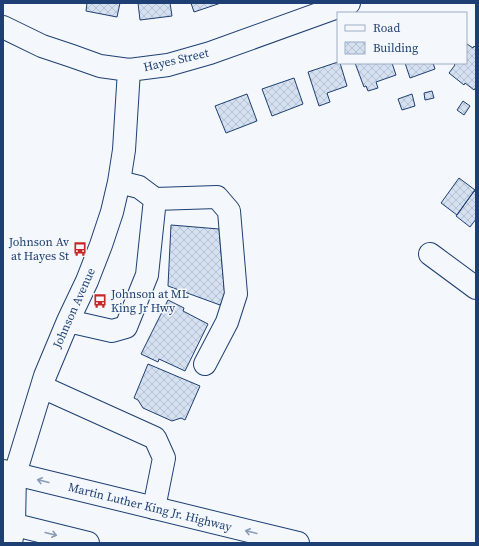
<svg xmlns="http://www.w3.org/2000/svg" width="479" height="546" viewBox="0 0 479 546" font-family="'Source Serif 4',serif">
<defs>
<pattern id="building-cross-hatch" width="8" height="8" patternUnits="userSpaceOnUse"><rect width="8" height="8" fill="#d5e0f0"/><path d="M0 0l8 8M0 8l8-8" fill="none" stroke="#b6c1d1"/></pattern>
</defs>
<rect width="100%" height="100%" fill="#f4f7fb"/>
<!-- building -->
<path fill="url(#building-cross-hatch)" stroke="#1d3f73" d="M87,3h33l-3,14 -31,-6z
M138,3h32l2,13 -32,4z
M191,3h30l-27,9z
M467,44l6,4 1,-2 2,2v39l-2,3 -9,-7 -1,2 -15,-12 6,-8 -2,-2h13v-18z
M338,62l2,1 7,23 -20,7 3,9 -11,4 -11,-34z
M355,63h37l4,12 -20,7 2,6 -10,3 -2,-5 -2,1z
M405,63h28l2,6 -25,9z
M294,78l9,26 -31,12 -10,-27z
M432,91l2,7 -9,2 -1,-7z
M247,94l10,27 -31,12 -11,-27z
M412,94l3,12 -13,4 -4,-11z
M463,101l7,5 -6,9 -7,-5z
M459,178l16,12 -18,25 -16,-12z
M474,191l2,1v27l-6,8 -14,-11z
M171,225l48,4 6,68 -5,8 -52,-19z
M168,300l16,8 -1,3 25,13 -23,47 -26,-12 -1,3 -17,-8z
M148,364l52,22 -15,34 -4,-2 -9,3 -29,-13 -5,-8 -4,-2z"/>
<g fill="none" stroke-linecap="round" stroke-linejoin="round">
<defs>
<path id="minor" d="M3,27l39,19 30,10 28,10 29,4 39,-5 42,-12 139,-50
M155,199l62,-2 12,14 7,83 -9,28 -22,42
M430,254l46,34
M68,321l44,10 14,-4 21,-52 8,-76 -16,-12 -20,-5
M42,387l113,51 9,20 -10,50
M11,543l3,-18 1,-51 30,-98 23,-55 19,-40 14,-36 11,-33 7,-30 5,-32 5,-80"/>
<path id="major" d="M3,471l295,72
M3,522l85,21"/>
</defs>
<!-- minor casing -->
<use href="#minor" stroke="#1d3f73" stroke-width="24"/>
<!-- major casing -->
<use href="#major" stroke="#1d3f73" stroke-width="24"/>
<!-- minor -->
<use href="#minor" stroke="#f4f7fb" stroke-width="22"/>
<!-- major -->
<use href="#major" stroke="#f4f7fb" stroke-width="22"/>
</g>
<!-- one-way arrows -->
<defs><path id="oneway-shaft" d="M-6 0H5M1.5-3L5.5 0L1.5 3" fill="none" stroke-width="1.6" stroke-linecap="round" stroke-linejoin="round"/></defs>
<g stroke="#889bb7">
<use href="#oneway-shaft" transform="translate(43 481) rotate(-166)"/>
<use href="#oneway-shaft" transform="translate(251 532) rotate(-166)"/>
<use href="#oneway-shaft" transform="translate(51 534) rotate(14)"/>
</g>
<!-- icons -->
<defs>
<symbol id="bus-bare" viewBox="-9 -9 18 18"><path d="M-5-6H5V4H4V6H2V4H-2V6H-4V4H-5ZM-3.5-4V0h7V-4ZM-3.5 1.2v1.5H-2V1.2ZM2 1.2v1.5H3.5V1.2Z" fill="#c62828" stroke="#f4f7fb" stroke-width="2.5" paint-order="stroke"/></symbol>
</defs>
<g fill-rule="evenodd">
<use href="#bus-bare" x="70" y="239" width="20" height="20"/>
<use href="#bus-bare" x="90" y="291" width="20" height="20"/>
</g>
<g text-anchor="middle" stroke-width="3" stroke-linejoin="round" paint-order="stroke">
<!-- street labels -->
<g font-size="12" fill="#1d3f73" stroke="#f4f7fb">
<text transform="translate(176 60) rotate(-13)" y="4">Hayes Street</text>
<text transform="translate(74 308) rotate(-66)" y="4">Johnson Avenue</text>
<text transform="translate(150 507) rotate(14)" y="4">Martin Luther King Jr. Highway</text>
</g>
<!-- poi labels -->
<g font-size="12" fill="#1d3f73" stroke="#f4f7fb" text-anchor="end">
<text x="69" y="246">Johnson Av<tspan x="69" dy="14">at Hayes St</tspan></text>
<text x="111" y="298" text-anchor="start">Johnson at ML<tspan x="111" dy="14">King Jr Hwy</tspan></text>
</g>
</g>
<!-- border -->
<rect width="479" height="546" fill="none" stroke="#1d3f73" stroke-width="8"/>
<!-- legend -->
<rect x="337" y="12" width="130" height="52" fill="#f4f7fb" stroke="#9eadc5"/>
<rect x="345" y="25" width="20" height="6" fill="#f4f7fb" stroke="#9eadc5"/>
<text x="373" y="32" font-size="12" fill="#1d3f73">Road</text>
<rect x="345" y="42" width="20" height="12" fill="url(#building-cross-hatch)" stroke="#9eadc5"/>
<text x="373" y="52" font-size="12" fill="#1d3f73">Building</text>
</svg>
